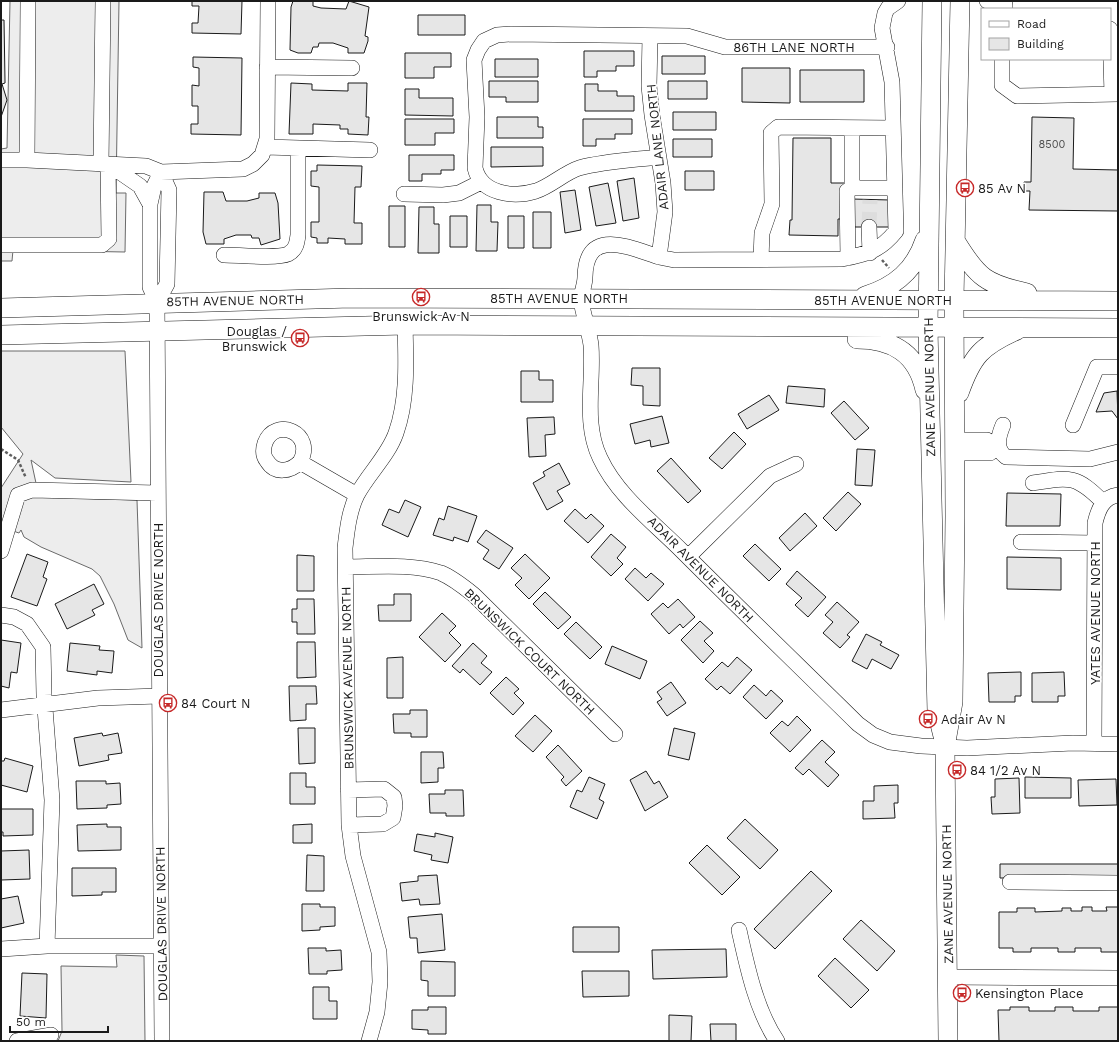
<svg xmlns="http://www.w3.org/2000/svg" width="1119" height="1042" viewBox="0 0 1119 1042" font-family="'Work Sans',sans-serif">
<rect width="100%" height="100%" fill="#fff"/>
<!-- built -->
<path fill="#ededed" stroke="#6a6a6a" d="M10,1h109l-3,192h10l-1,59 -112,-2 -1,11h-11v-112l6,-1z
M1,351h124l6,131 -76,-4 -24,-18 8,37 98,3 5,148 -14,-8 -14,-36 -14,-28 -8,-7 -51,-22 -17,-10 -3,-7 -2,3 -18,-6v-39l22,-34 -22,-27z
M116,955l28,1 1,85h-87l4,-10 -1,-65 56,1z"/>
<!-- building -->
<path fill="#e6e6e6" stroke="#1a1a1a" d="M192,1h50l-1,33 -49,-1v-10h6l1,-17h-7z
M293,1h20v5l8,2 25,1 3,-8 20,6 -4,29 3,1v4l-4,12h-16v-5l-15,-5h-14l-1,4h-5l-2,6h-13l-8,-3 1,-43z
M418,15h47v20h-47z
M1,20h3l1,61v2l-3,1 5,16 -6,17z
M584,51h50v15h-18v5h-19v6h-13z
M405,53h46v14h-17v11h-29z
M662,56h43v18h-43z
M193,57l49,1 -1,77 -50,-1v-10h7v-18h-6v-21l7,1v-18l-6,-1z
M495,59h43v18h-43z
M742,68h48v35l-48,-1z
M800,70h64v32h-64z
M489,81h49v21h-32v-5h-17z
M668,81h39v18h-39z
M291,83l21,1v6l36,1v-8h19l-1,34h3l-1,18 -20,-1v-5h-8v-4l-27,-1v10h-24z
M585,84h13v7h19v5h17v15h-49z
M405,89h14v9h34v18l-48,-1z
M673,112h43v18h-43z
M497,117h41v10h5v11h-46z
M1032,117l42,1 -1,51 45,1v41l-89,-1 1,-19h-6v-9h7z
M405,119h49v14h-19v12h-30z
M583,119h49v15h-17v5h-19v7h-13z
M793,138h38v45h14l-1,36h-6v17l-49,-1 1,-15h2z
M673,139h39v18h-39z
M491,147h52v19l-52,1z
M409,155h45v15h-13v4h-19v7h-13z
M317,165l45,1 -1,21h-6l-1,36h8v21h-17v-5l-17,-1v5h-11v-5l-6,-1v-15h8v-35l-8,-1v-15h6z
M685,171h29v19h-29z
M634,178l5,40 -16,3 -6,-40z
M608,183l8,40 -20,3 -7,-39z
M575,190l6,40 -16,3 -5,-41z
M204,192h19l3,9h21l12,-3v-5h16l3,10 2,36 -19,6 -2,-7h-7l-1,-3h-15l-12,4v5h-18l-3,-12z
M852,199l38,1v27h-38z
M477,205h14v17h7l-1,29h-21z
M389,206h16v41h-16z
M419,207h15v17h5v29h-21z
M533,212h18v36h-18z
M450,216h17v31h-17z
M508,216h16v32h-16z
M632,368h28v38l-17,-1v-19l-12,-1z
M521,371h18v9h14v22h-32z
M788,386l37,3 -1,18 -38,-4z
M1117,391l1,28 -6,-8 -16,1 8,-19z
M769,395l10,15 -32,19 -9,-15z
M844,401l25,27 -14,12 -24,-27z
M662,416l7,27 -18,4 -1,-7 -15,4 -5,-20z
M554,417l1,17 -10,1 1,21 -17,1 -2,-39z
M734,432l12,12 -24,25 -13,-11z
M857,449l18,1 -3,36 -17,-1z
M671,458l30,33 -13,12 -31,-32z
M559,463l11,21 -13,7 6,10 -16,9 -14,-27 12,-7 -2,-4z
M848,492l13,12 -25,27 -13,-13z
M1007,493l54,1 -1,32h-54z
M405,500l16,7 -13,30 -26,-12 7,-16 10,4z
M448,506l29,10 -9,26 -14,-5 -1,4 -20,-6 6,-17 5,2z
M575,509l11,10 5,-5 13,12 -16,17 -24,-22z
M805,513l12,13 -27,25 -11,-13z
M486,530l27,18 -14,21 -16,-10 6,-9 -12,-8z
M611,534l15,13 -9,11 6,6 -12,12 -20,-19z
M755,544l26,25 -12,12 -26,-25z
M27,554l21,8 -5,15 4,2 -10,27 -26,-9z
M525,554l25,24 -21,21 -14,-14 7,-7 -11,-10z
M297,555l17,1v35h-17z
M1007,557l54,1v32l-54,-1z
M635,568l11,10 5,-5 13,11 -16,17 -23,-22z
M797,571l29,26 -18,20 -13,-12 7,-7 -16,-14z
M94,584l10,20 -12,6 3,5 -28,14 -12,-25z
M545,592l26,25 -13,12 -25,-25z
M394,594h17v27h-32l-1,-16h16z
M297,599h17l1,35h-18v-12h-5v-13h5z
M678,599l17,18 -12,11 -3,-4 -11,10 -18,-20 12,-11 5,5z
M837,602l22,20 -12,13 3,2 -10,11 -17,-15 10,-11 -8,-7z
M442,613l14,13 -7,7 12,12 -16,17 -26,-25z
M700,621l13,12 -9,8 10,10 -11,12 -22,-23z
M576,622l26,25 -12,12 -26,-25z
M866,634l16,8 -2,3 19,10 -8,14 -19,-10 -5,10 -15,-8z
M1,640l20,3 -4,30 -6,-1 -2,16 -8,-2z
M297,642h18l1,35 -19,1z
M70,643l30,3 -1,4 15,1 -2,22 -15,-2v4l-30,-4z
M473,643l14,13 -6,7 11,9 -12,13 -17,-16 -3,4 -8,-7z
M612,646l35,15 -7,18 -35,-15z
M403,657v41h-16v-40z
M737,657l15,13 -22,24 -9,-8 -4,4 -12,-11 17,-17 6,5z
M1021,672v24h-6v6h-26l-1,-29z
M1064,672l1,24h-7v6h-26v-29z
M506,677l13,12 -5,4 10,10 -11,12 -23,-22z
M671,682l15,21 -19,13 -10,-14 5,-3 -5,-7z
M754,685l12,11 5,-6 12,11 -17,18 -23,-22z
M289,686h27l1,18h-11v16l-16,1z
M410,710h17v27h-16v-4h-17l-1,-19h17z
M535,715l17,16 -19,21 -18,-16z
M797,716l14,14 -21,22 -20,-19 12,-12 6,5z
M298,728h17v35l-16,1z
M674,728l21,5 -6,27 -21,-5z
M102,733l1,3 15,-3 4,20 -14,2 1,5 -30,6 -5,-28z
M822,740l13,12 -10,10 14,13 -11,12 -19,-18 -6,6 -8,-7z
M558,745l24,26 -16,15 -5,-6 3,-3 -18,-20z
M421,752h22l1,16h-6v14l-17,1z
M5,758l28,8 -6,26 -26,-7v-24h3z
M646,771l8,13 5,-3 9,16 -23,14 -15,-31z
M290,773h16v14h9v17h-25z
M589,777l16,7 -6,15 5,3 -7,17 -27,-12 7,-17 5,2z
M1025,777l46,1v20h-46z
M1019,778l1,35 -28,1 -1,-17h4v-18z
M1116,779l1,26 -38,1 -1,-26z
M76,781h30v3l14,-1 1,21 -14,1v3l-30,1z
M898,785v18h-4l1,15 -32,1v-18h11v-15z
M445,790h18l1,26h-18v-3h-16l-1,-19h16z
M1,809h32v26l-30,1v-4h-2z
M745,819l33,31 -18,19 -33,-31z
M107,824v3h14v23l-43,1 -1,-26z
M312,824v19h-19v-18z
M435,833l18,4 -5,26 -17,-3 1,-5 -18,-4 3,-17 18,3z
M707,845l33,32 -18,18 -33,-32z
M29,850l1,29 -29,1v-29z
M307,855l17,1v35h-18z
M1000,864h118v14h-118z
M72,868h44v24h-14v3l-30,1z
M811,871l21,20 -57,58 -21,-20z
M437,875l3,29 -20,1 -1,-6 -17,2 -2,-18 18,-2v-5z
M18,896l6,27 -23,5v-29z
M302,904h18v3h15v19l-15,1v3l-18,1z
M1082,907h10v4h15l-1,-4h12v45h-17v-4h-26v4h-17v-4h-27v4h-18v-4h-14v-36h18v-4h18v4l27,-1v-3h9v3h11z
M442,914l3,36 -27,3 -1,-15h-7l-2,-21z
M861,920l34,31 -18,20 -34,-32z
M573,927h46v25h-46z
M308,948h18v3l15,-1 1,20 -15,1v3h-18z
M726,949l1,28 -74,2 -1,-29z
M835,958l34,32 -18,18 -33,-32z
M421,961l34,1v34h-27v-15l-7,-1z
M582,971h47v25l-46,1z
M22,973l25,1 -1,44 -26,-2z
M313,987h16v14h8v18h-24z
M428,1007h18v27h-18v-4l-16,-1v-19h16z
M1010,1007h19v4h26v-4h18v4h26v-4h19v34h-119l-1,-31h12z
M669,1015l23,1 -1,25h-22z
M710,1024h26v17h-25z"/>
<g fill="none" stroke-linecap="round" stroke-linejoin="round">
<!-- minor-tunnel -->
<path stroke="#ddd" stroke-width="15" stroke-dasharray="15 8" stroke-linecap="butt" d="M869,227l1,-27"/>
<defs>
<path id="minor" d="M987,1l18,4v4
M1110,29l2,65
M650,37l-1,49 3,29 11,68 2,29 -6,45c-31,-10 -73,-30 -74,20 0,8 -4,16 -4,23 2,15 8,30 10,45 3,38 -8,78 9,113 17,37 54,65 82,93 58,58 117,115 176,173l15,11 17,7 31,4 46,2 106,-5 45,1
M1002,59v26l15,11 101,-2
M267,67l85,1
M852,128v60h43
M265,147l105,3
M658,157c-26,3 -53,4 -79,11 -15,5 -28,18 -43,23 -23,7 -55,3 -61,-23l2,-51 -3,-57 4,-10 6,-9 13,-6 14,-1 176,2 38,11h162
M1,160h26l1,-159
M27,160l119,6 15,6 82,-3 10,-5 9,-9 5,-16 1,-138
M101,164l2,-163
M108,164l32,22 10,18
M161,172l-7,14 -4,18v83l7,15 5,739
M404,194l39,1 16,-2 22,-11
M869,227l1,26
M1,245h101l7,-6 -1,-75
M224,255c14,0 53,4 64,-1 8,-4 9,-11 10,-19v-86
M659,257l15,3 168,-1c25,-5 38,-8 54,-28l-4,-149 -10,-54 3,-15 3,-5 10,-7
M848,258l-1,-67 5,-3
M761,259l1,-26 10,-29 -1,-71 7,-6 115,1
M157,302l10,-18 2,-94 -8,-18
M1003,425c-5,12 -8,24 3,32l84,2 28,-7
M1073,425l24,-58h21
M955,440h32l11,6 -8,7h-35
M300,462c-10,10 -25,12 -33,-1 -4,-5 -4,-12 -2,-18 10,-27 51,-10 35,19l57,33
M1033,483c37,-6 43,-8 70,19
M1021,542l74,1
M1,551l17,-56 14,-5 125,3
M688,557l82,-81 26,-12
M346,567c30,0 65,-4 95,6 12,5 23,14 33,22l141,139
M1,615l13,2 13,7 16,23 1,48 8,105 -5,146
M1,710l97,-12 61,-2
M1094,743l1,-220c3,-13 8,-26 23,-28
M348,790l36,-1 10,8 1,9 -2,12 -10,6 -34,1
M1010,882l108,1
M739,930c8,36 17,80 38,111
M1,949l46,-3h114
M948,977l170,1
M17,1041l34,-6
M369,1041l8,-29 3,-30 -1,-30 -26,-96 -4,-31 -4,-277c2,-17 4,-37 12,-53 11,-21 31,-39 39,-62 12,-34 10,-72 9,-108"/>
<path id="major" d="M932,1l-4,327 9,384 7,28
M956,242c22,36 30,42 71,51
M865,296c30,-9 50,-26 60,-56
M1,308l350,-10 767,3
M1,335l404,-10 713,3
M857,339c35,0 60,14 68,51
M959,393c13,-37 22,-47 58,-63
M948,1041l-3,-294 8,-45 2,-186 -1,-216 6,-299"/>
</defs>
<!-- minor casing -->
<use href="#minor" stroke="#1a1a1a" stroke-width="16"/>
<!-- major casing -->
<use href="#major" stroke="#1a1a1a" stroke-width="20"/>
<!-- path -->
<path stroke="#5f5f5f" stroke-width="2.5" stroke-dasharray="3 2" stroke-linecap="butt" d="M882,260l7,8
M1,449l17,11 8,18"/>
<!-- minor -->
<use href="#minor" stroke="#fff" stroke-width="15"/>
<!-- major -->
<use href="#major" stroke="#fff" stroke-width="19"/>
</g>
<!-- icons -->
<defs>
<symbol id="bus-ring" viewBox="-11 -11 22 22"><circle r="9.5" fill="#fff" stroke="#c62828" stroke-width="1.5"/><path d="M-5-6H5V4H4V6H2V4H-2V6H-4V4H-5ZM-3.5-4V0h7V-4ZM-3.5 1.2v1.5H-2V1.2ZM2 1.2v1.5H3.5V1.2Z" fill="#c62828"/></symbol>
</defs>
<g fill-rule="evenodd">
<use href="#bus-ring" x="955" y="178" width="20" height="20"/>
<use href="#bus-ring" x="411" y="287" width="20" height="20"/>
<use href="#bus-ring" x="290" y="328" width="20" height="20"/>
<use href="#bus-ring" x="158" y="693" width="20" height="20"/>
<use href="#bus-ring" x="918" y="709" width="20" height="20"/>
<use href="#bus-ring" x="947" y="760" width="20" height="20"/>
<use href="#bus-ring" x="952" y="983" width="20" height="20"/>
</g>
<g text-anchor="middle" stroke-width="3" stroke-linejoin="round" paint-order="stroke">
<!-- number labels -->
<g font-size="11" fill="#4d4d4d">
<text x="1052" y="148">8500</text>
</g>
<!-- street labels -->
<g font-size="13" fill="#1a1a1a" stroke="#fff">
<text x="794" y="52">86TH LANE NORTH</text>
<text transform="translate(657 147) rotate(-96)" y="5">ADAIR LANE NORTH</text>
<text x="559" y="303">85TH AVENUE NORTH</text>
<text transform="translate(235 300) rotate(-1)" y="5">85TH AVENUE NORTH</text>
<text x="883" y="305">85TH AVENUE NORTH</text>
<text transform="translate(929 387) rotate(-91)" y="5">ZANE AVENUE NORTH</text>
<text transform="translate(701 569) rotate(45)" y="5">ADAIR AVENUE NORTH</text>
<text transform="translate(158 600) rotate(-90)" y="5">DOUGLAS DRIVE NORTH</text>
<text transform="translate(1095 613) rotate(-90)" y="5">YATES AVENUE NORTH</text>
<text transform="translate(530 651) rotate(44)" y="5">BRUNSWICK COURT NORTH</text>
<text transform="translate(347 678) rotate(-91)" y="5">BRUNSWICK AVENUE NORTH</text>
<text transform="translate(947 894) rotate(-91)" y="5">ZANE AVENUE NORTH</text>
<text transform="translate(161 924) rotate(-91)" y="5">DOUGLAS DRIVE NORTH</text>
</g>
<!-- poi labels -->
<g font-size="13" fill="#1a1a1a" stroke="#fff" text-anchor="start">
<text x="978" y="193">85 Av N</text>
<text x="421" y="321" text-anchor="middle">Brunswick Av N</text>
<text x="287" y="336" text-anchor="end">Douglas /<tspan x="287" dy="15">Brunswick</tspan></text>
<text x="181" y="708">84 Court N</text>
<text x="941" y="724">Adair Av N</text>
<text x="970" y="775">84 1/2 Av N</text>
<text x="975" y="998">Kensington Place</text>
</g>
</g>
<!-- border -->
<rect width="1119" height="1042" fill="none" stroke="#1a1a1a" stroke-width="4"/>
<!-- legend -->
<rect x="981" y="8" width="130" height="52" fill="#ffffff" stroke="#a3a3a3"/>
<rect x="989" y="21" width="20" height="6" fill="#ffffff" stroke="#a3a3a3"/>
<text x="1017" y="28" font-size="12" fill="#1a1a1a">Road</text>
<rect x="989" y="38" width="20" height="12" fill="#e6e6e6" stroke="#a3a3a3"/>
<text x="1017" y="48" font-size="12" fill="#1a1a1a">Building</text>
<!-- scale -->
<path d="M10 1026v6h98v-6" fill="none" stroke="#1a1a1a" stroke-width="2"/>
<text x="16" y="1026" font-size="12" fill="#1a1a1a" stroke="#ffffff" stroke-width="3" paint-order="stroke">50 m</text>
</svg>
